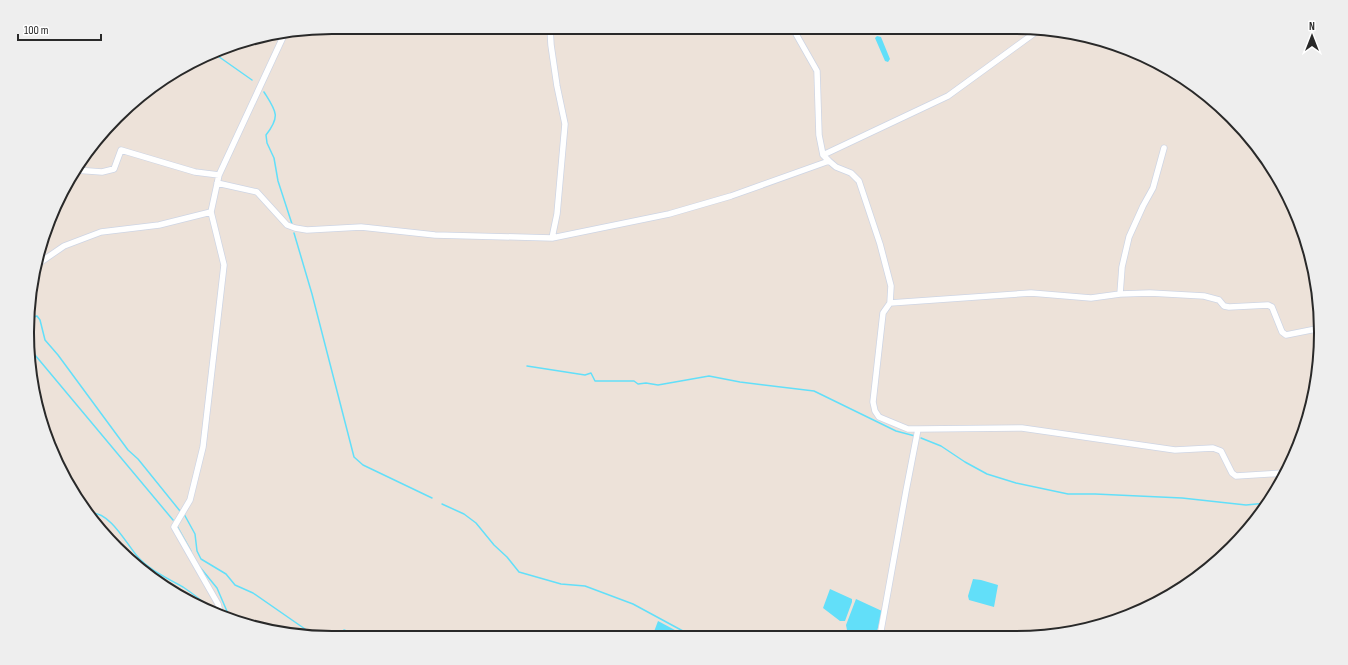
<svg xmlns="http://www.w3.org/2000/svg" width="1348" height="665" viewBox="0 0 1348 665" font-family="'Sofia Sans Condensed',sans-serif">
<rect width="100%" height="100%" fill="#ede2d9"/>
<!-- water -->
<path fill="#62dff9" d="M877,36l4,1 9,22 -2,3 -3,-1 -10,-23z
M973,579l8,1 17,5 -4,22 -25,-7 -1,-4z
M830,589l22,10v3l-7,19h-5l-17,-13z
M856,599l26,12 -6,25h-17l-12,-6 -1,-5z
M658,621l30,16h-36z"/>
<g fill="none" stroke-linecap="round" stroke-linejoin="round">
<!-- stream -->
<path stroke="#62dff9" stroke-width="1.5" d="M215,54l37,26
M264,92c12,19 17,24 2,43l1,8 7,15 4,23 14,43
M294,233l18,61 42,163 9,8 69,33
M31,318l6,-2 3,4 5,20 13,15 70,95 10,9 42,52
M30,349l143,171
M527,366l58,9 6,-2 4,8h39l4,3 8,-1 12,2 51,-9 31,6 74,9 82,40 19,5
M921,438l20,8 24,16 22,12 29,9 52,11h27l87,4 64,7 21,-2
M442,504l22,10 12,9 18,22 13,12 12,15 42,12 24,2 48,18 61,33
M91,513c19,-1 35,30 46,43 12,14 30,22 46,31 12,8 23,17 34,27
M184,514l11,20 2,17 4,8 25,15 9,11 18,8 52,36 8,7
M177,526l14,25
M199,566l18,22 12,28 4,4
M330,638l6,-2 8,-6 12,5 3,3"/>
<defs>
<path id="minor" d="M550,27l1,18 6,41 8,38 -8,90 -5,24
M792,27l25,44 2,64 4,20 6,6 7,6 15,6 8,8 21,63 11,42 -1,17 -7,10 -10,89 2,9 4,6 29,12h10l-12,62 -26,145
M823,155l125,-59 92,-67
M75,170l27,2 12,-3 7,-19 74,22 24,3
M217,183l40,9 30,33 8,3 12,2 54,-3 74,8 117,3 117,-24 62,-18 98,-35
M35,266l29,-20 37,-14 58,-7 52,-13
M1120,294l2,-27 7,-30 14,-31 10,-18 11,-40
M890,303l141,-10 60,5 29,-4 30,-1 54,3 15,4 5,6 5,1 39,-2 4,2 10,25 4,3 35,-7
M918,429l104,-1 153,22 38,-2 8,3 11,22 4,3 48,-3
M221,616l-3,-12 -44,-77 16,-27 13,-53 21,-182 -13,-53 8,-37 65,-140"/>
</defs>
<!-- minor casing -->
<use href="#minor" stroke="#ced5e4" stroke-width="7"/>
<!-- minor -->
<use href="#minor" stroke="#fff" stroke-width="5.5"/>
</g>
<!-- crop -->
<path d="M0 0H1348V665H0ZM332 34H1016A298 298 0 0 1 1314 332V333A298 298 0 0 1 1016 631H332A298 298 0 0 1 34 333V332A298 298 0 0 1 332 34Z" fill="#eee" fill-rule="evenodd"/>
<path fill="none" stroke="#292929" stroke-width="2" d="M332 34H1016A298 298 0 0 1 1314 332V333A298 298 0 0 1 1016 631H332A298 298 0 0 1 34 333V332A298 298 0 0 1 332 34Z"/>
<!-- north arrow -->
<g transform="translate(1312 36)" stroke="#ffffff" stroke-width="3" paint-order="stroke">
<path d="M0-3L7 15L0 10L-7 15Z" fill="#292929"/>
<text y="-6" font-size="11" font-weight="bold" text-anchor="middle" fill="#292929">N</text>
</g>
<!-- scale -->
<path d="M18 34v6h83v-6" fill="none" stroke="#292929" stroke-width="2"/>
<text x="24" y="34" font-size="12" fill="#292929" stroke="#ffffff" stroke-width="3" paint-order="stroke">100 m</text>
</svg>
